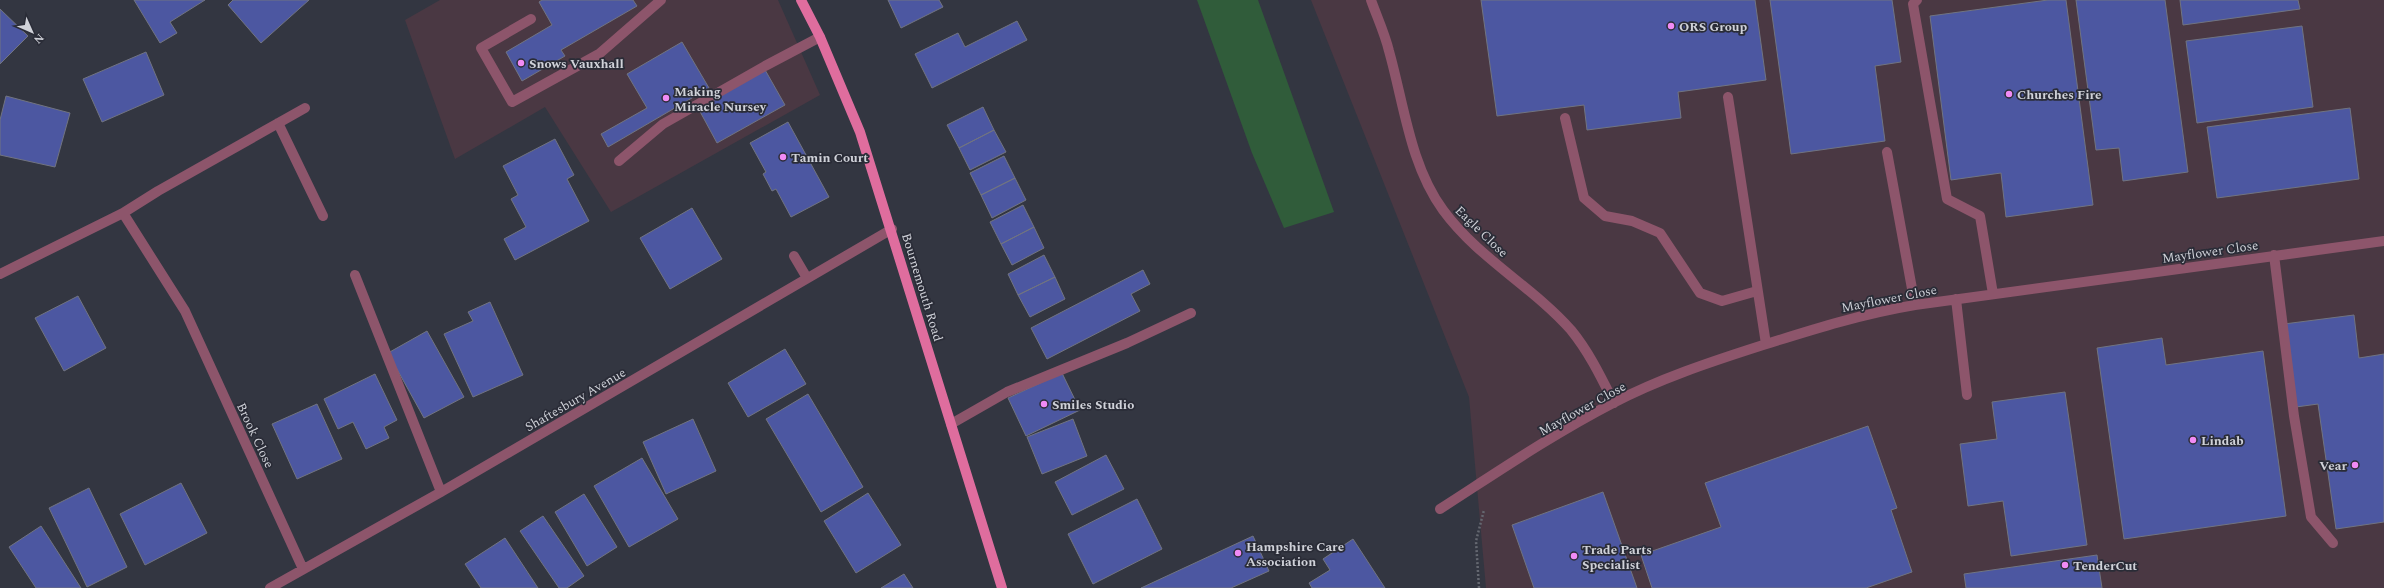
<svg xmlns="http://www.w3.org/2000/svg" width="2384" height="588" viewBox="0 0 2384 588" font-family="Spectral,serif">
<rect width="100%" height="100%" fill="#333641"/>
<!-- commercial -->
<path fill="#4a3843" d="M440,0h338l42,95 -209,117 -66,-105 -90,52 -50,-139z
M1311,0h1073v588h-898l-17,-191z"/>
<!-- garden -->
<path fill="#305c3a" d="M1197,0h61l76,212 -50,16 -32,-75z"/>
<!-- building -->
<path fill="#4c57a1" stroke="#717481" d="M134,0h71l-35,22 7,11 -17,10z
M233,0h76l-48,43 -33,-38z
M542,0h91l4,6 -76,44 4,6 -43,25 -16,-29 46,-27 -13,-23z
M888,0h51l4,7 -42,21z
M1481,0h274l11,80 -88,12 3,26 -94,12 -3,-25 -87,11z
M1770,0h122l9,62 -26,4 10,75 -94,13z
M2048,0h18l27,205 -87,12 -5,-44 -50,7 -21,-164z
M2076,0h89l23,172 -65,9 -4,-33 -23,2z
M2180,0h118l2,9 -117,16z
M0,9l28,27 -28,28z
M1017,21l10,19 -95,48 -17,-34 43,-21 7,14z
M2302,26l11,81 -116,16 -11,-82z
M682,42l27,46 -101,59 -7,-13 46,-26 -20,-34z
M146,52l18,43 -62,27 -19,-43z
M764,68l21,37 -68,38 -20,-37z
M6,96l64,17 -15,54 -55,-12v-35z
M983,107l11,23 -35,18 -12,-23z
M2350,108l9,71 -142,19 -10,-71z
M788,122l41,75 -38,20 -15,-28 -4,2 -9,-17 3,-2 -16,-29z
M994,130l12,22 -36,18 -11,-22z
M555,139l19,36 -7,4 22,42 -74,39 -11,-21 22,-12 -15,-28 7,-4 -15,-29z
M1004,156l11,22 -34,17 -11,-22z
M1015,178l11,22 -34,18 -11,-23z
M1023,205l11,22 -33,17 -11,-22z
M692,208l30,51 -52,30 -30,-51z
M1034,227l10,21 -32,17 -11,-21z
M1044,255l11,22 -37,18 -10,-21z
M1143,270l7,14 -19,10 9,17 -93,48 -16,-31z
M1055,277l10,22 -35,18 -12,-22z
M78,296l28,52 -42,23 -29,-53z
M490,302l33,73 -50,22 -29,-63 29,-13 -5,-9z
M2354,315l5,43 25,-4v168l-48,7 -18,-125 -22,3 -12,-83z
M427,331l37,66 -40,21 -36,-65z
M2162,338l4,27 97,-14 23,165 -162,23 -27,-191z
M785,349l21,35 -58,33 -20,-34z
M1062,373l18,37 -54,26 -18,-38z
M375,374l22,46 -13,7 5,11 -23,11 -13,-27 -15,7 -14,-30z
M2065,392l22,153 -76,11 -8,-55 -35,5 -8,-62 37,-5 -5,-37z
M808,394l55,93 -42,25 -55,-93z
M317,404l25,55 -45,20 -25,-55z
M693,419l23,52 -50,23 -23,-52z
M1073,419l14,37 -45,18 -15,-37z
M1868,426l29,82 -6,2 21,62 -46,16h-214l-11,-33 80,-28 -16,-44z
M1106,455l18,34 -52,26 -17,-33z
M642,458l36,61 -49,28 -35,-61z
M181,483l26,50 -62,32 -25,-51z
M89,488l38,79 -40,20 -38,-79z
M1603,492l34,96h-103l-22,-63z
M868,493l33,52 -45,28 -32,-52z
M584,494l33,53 -30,19 -32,-54z
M1137,499l25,50 -69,35 -25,-50z
M543,516l41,60 -17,12h-8l-39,-57z
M41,526l40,62h-45l-27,-41z
M1253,536l16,35 -38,17h-90z
M505,538l33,50h-57l-16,-24z
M1353,539l32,49h-73l-3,-5 21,-13 -7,-11z
M2097,555l5,33h-136l-2,-14z
M904,574l9,14h-32z"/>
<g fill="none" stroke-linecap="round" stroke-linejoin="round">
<!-- path -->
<path stroke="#656871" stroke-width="2.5" stroke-dasharray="2 2" stroke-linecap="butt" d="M1479,588l-3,-47 8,-31"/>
<!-- minor -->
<path stroke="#8d556b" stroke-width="10" d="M1371,0c6,17 14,34 18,51 15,53 21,114 54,159 35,48 89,76 128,120 18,22 30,47 43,73
M1917,0l-4,4 34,195 33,17 13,78
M531,19l-50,29 31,54 87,-48 62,-54
M1728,97l38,247
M1565,118l19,80 21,18 27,5 28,12 40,60 22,8 35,-10
M278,123l45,93
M1887,152l28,153
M619,161l44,-37 102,-58 55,-29
M2274,255l20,161 17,101 22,26
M794,256l13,22
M0,274l123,-61
M355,275l86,217
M1956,299l11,96
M951,424l56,-32 120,-49 64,-30
M1440,509c56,-36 113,-75 173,-106 46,-24 97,-41 147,-57 51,-16 101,-32 155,-41l469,-64
M303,569l-118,-258 -62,-98 35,-22 147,-83
M270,588l171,-96 451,-263"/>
<!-- major -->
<path stroke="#df6d9e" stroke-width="10" d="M801,0l19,37 40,95 142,456"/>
</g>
<!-- markers -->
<g fill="#f18bf5" stroke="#2a2c37" stroke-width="1.5">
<circle cx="1671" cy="26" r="4"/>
<circle cx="521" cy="63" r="4"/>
<circle cx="2009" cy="94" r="4"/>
<circle cx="666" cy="98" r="4"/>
<circle cx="783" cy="157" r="4"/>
<circle cx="1044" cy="404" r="4"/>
<circle cx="2193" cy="440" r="4"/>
<circle cx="2355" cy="465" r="4"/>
<circle cx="1238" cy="553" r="4"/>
<circle cx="1574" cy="556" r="4"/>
<circle cx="2065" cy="565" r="4"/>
</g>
<g text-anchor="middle" stroke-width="3.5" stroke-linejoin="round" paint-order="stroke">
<!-- poi labels -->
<g font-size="13" font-weight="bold" fill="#d0d2d9" stroke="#2a2c37" text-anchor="start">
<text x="1679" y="31">ORS Group</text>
<text x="529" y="68">Snows Vauxhall</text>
<text x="674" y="96">Making<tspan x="674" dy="15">Miracle Nursey</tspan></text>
<text x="2017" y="99">Churches Fire</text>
<text x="791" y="162">Tamin Court</text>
<text x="1052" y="409">Smiles Studio</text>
<text x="2201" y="445">Lindab</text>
<text x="2347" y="470" text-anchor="end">Vear</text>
<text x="1246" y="551">Hampshire Care<tspan x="1246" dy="15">Association</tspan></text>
<text x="1582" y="554">Trade Parts<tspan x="1582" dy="15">Specialist</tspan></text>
<text x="2073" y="570">TenderCut</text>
</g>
<!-- street labels -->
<g font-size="13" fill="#d0d2d9" stroke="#2a2c37">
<text transform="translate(1482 231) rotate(44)" y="5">Eagle Close</text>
<text transform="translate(2210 251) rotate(-8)" y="5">Mayflower Close</text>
<text transform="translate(923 287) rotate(73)" y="5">Bournemouth Road</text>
<text transform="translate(1889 298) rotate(-11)" y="5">Mayflower Close</text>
<text transform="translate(575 399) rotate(-30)" y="5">Shaftesbury Avenue</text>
<text transform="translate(1582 408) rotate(-29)" y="5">Mayflower Close</text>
<text transform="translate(256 435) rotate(65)" y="5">Brook Close</text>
</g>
</g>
<!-- north arrow -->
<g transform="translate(32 32) rotate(135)" stroke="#2a2c37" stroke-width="3" paint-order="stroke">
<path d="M0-3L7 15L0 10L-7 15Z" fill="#d0d2d9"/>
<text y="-6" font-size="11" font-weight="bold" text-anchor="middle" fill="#d0d2d9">N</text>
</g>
</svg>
